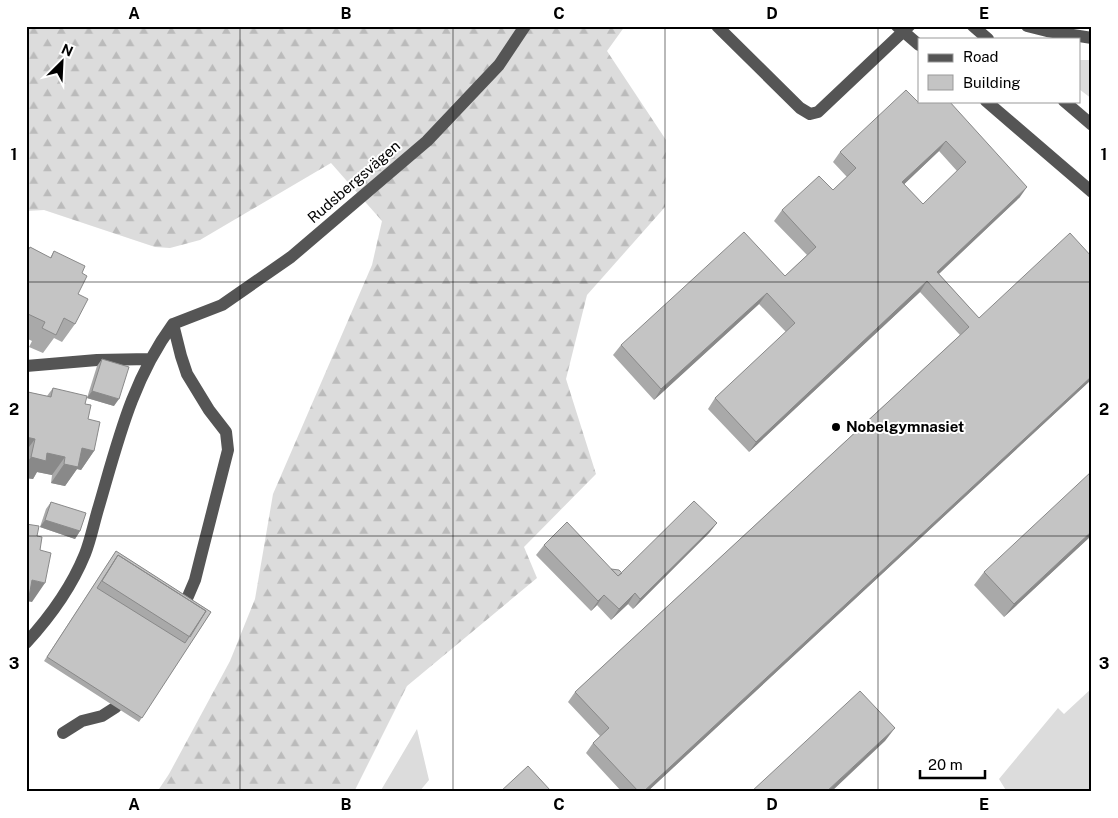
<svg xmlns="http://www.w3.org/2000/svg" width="1118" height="818" viewBox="0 0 1118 818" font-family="'Public Sans',sans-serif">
<defs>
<pattern id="forest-firs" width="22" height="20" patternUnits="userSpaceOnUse" patternTransform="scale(1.25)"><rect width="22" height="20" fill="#dcdcdc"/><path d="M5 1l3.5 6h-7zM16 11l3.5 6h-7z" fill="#bbb"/></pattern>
</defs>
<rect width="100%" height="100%" fill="#fff"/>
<!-- grass -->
<path fill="#dcdcdc" d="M1079,60h13v39l-13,-10z
M1092,688v104h-85l-8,-13 59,-71 6,6z
M417,729l12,51 -10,12h-39z"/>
<!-- forest -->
<path fill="url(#forest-firs)" d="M26,26h599l-18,25 59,89 -1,67 -78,88 -21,84 30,95 -72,73 13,31 -130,108 -53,106h-197l12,-18 61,-113 25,-62 18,-105 99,-229 10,-44 -51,-58 -131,77 -30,8 -15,-1 -111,-37 -18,1z"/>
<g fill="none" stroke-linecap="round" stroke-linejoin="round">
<!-- minor -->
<path stroke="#555" stroke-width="12" d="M717,26l83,82 10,6 8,-2 91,-86
M897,26l22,19
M973,26l15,13
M1027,26l20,5 45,7
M986,101l106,91
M1064,101l28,24
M173,324l49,-19 69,-48 136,-116 72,-76 26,-39
M173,324l8,32 6,18 22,36 17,22 2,18 -27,106 -6,24 -9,21
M26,366l71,-6 53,-1
M26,643c23,-25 46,-57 59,-89 6,-15 9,-32 14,-48 19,-65 33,-126 74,-182
M63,733l19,-12 20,-5 14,-9"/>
</g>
<!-- wall -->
<path fill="#a9a9a9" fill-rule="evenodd" d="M918,102l102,95 -81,77 40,44 113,-61v122l-445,413h-25l-36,-39 7,-10 7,-7 -32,-34 7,-10 385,-357 -40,-43 -171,160 -41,-43 7,-11 71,-66 -27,-28 -105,96 -41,-45 8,-10 164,-69 22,-21 -33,-34 8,-11 51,-20 14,-13 -14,-15 7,-10zM939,151l18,20 -34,33 -19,-20z
M30,247l20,11 4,-7 28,22 -4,21 -3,30 -13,18 -8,-4 -11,15 -14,-6 3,-6 -6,-3v-86z
M102,359l12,47 -27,-8 10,-32z
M53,388l32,16 9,47 -13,19 -4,-1 -12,17 -14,-3 1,-8 -15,-3 -4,7 -7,-1v-84l2,-2 19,4z
M51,502l29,29 -5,8 -35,-12 6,-18z
M717,523l-8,10 -76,76 -5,-5 -17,16 -14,-15 -6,6 -55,-56 8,-10 78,28z
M1092,535l-88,82 -30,-32 10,-13z
M116,551l95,61 -72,110 -95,-61z"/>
<!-- shaded-wall -->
<path fill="#898989" d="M946,141l-7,10 -44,42 7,-11z
M1027,187l-7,10 -91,86 8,-11z
M927,281l-7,11 -171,160 7,-10z
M767,293l-8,11 -105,96 7,-11z
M1092,376v3l-445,413h-4z
M92,391l27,8 -5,7 -27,-8z
M26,437l9,2 -9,12z
M82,448l12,3 -13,19 -4,-1 -12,17 -14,-3 13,-19z
M47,453l18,4 -13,18 -15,-3 -4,7 -7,-1v-14l5,-7z
M45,520l35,11 -5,8 -35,-12z
M717,523l-8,10 -76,76 7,-10z
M1092,531v4l-88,82 10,-13z
M32,580l13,3 -13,19 -6,-1v-12z
M635,593l-7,11 -17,16 8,-11z
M604,595l-7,10 -6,6 7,-10z
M895,728l-10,13 -54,51h-5z"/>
<!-- building -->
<path fill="#c4c4c4" stroke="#898989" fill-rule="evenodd" d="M906,90l12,12 1,-1h30l78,86 -90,85 42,46 91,-85 22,24v119l-449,416h-4l-46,-49 16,-15 -34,-36 394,-365 -42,-46 -171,161 -41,-44 80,-75 -28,-30 -106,96 -40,-44 123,-113 41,44 31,-29 -34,-37 37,-34 14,14 23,-22 -16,-16zM946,141l20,21 -43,42 -21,-22z
M30,247l21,11 3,-7 31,15 -3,7 5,3 -9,18 10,5 -13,25 -11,-6 -8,17 -14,-7 3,-6 -17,-8 -2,3v-63z
M102,359l27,8 -10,32 -27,-8z
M53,388l34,8 -2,8 6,1 -3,14 12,3 -6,29 -12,-3 -4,19 -14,-3 1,-7 -18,-4 -1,8 -15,-4 4,-18 -9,-2v-11l2,-6h-2v-21l2,-7 23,5z
M1092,471v60l-78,73 -30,-32z
M694,501l23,22 -77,76 -5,-6 -16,16 -15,-14 -6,6 -54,-56 23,-23 51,54z
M51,502l35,11 -6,18 -35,-11z
M26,524l13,2 -2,10 5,1 -2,13 11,3 -6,30 -13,-3 -3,17h-3z
M116,551l95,61 -69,106 -95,-61zM118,555l88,56 -21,32 -88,-55z
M118,555l88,56 -16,26 -88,-56z
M611,569l8,1 3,3 -4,3z
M860,691l35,37 -69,64h-75z
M528,766l22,24 -2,2h-48z"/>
<!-- grid -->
<path fill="none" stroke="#000" stroke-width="1" stroke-opacity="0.55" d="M240,26v766M453,26v766M665,26v766M878,26v766M26,282h1066M26,536h1066"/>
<!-- markers -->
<circle fill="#000" stroke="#fff" stroke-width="2" cx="836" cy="427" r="5"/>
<g text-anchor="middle" stroke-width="4" stroke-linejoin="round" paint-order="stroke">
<!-- street labels -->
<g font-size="15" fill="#000" stroke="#fff">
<text transform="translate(354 182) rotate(-41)" y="5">Rudsbergsvägen</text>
</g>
<!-- poi labels -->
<g font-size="15" font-weight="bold" fill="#000" stroke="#fff" text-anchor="start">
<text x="846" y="432">Nobelgymnasiet</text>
</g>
</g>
<!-- border -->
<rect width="1118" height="818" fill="none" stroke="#ffffff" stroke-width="55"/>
<!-- legend -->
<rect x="918" y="38" width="162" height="65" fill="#ffffff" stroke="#999999"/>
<rect x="928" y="54" width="25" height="8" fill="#555555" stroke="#999999"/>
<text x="963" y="62" font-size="15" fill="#000000">Road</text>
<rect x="928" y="75" width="25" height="15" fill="#c4c4c4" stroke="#999999"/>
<text x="963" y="88" font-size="15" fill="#000000">Building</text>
<!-- north arrow -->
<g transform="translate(62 62) rotate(24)" stroke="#ffffff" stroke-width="4" paint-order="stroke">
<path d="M0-4L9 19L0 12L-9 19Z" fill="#000000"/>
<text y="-8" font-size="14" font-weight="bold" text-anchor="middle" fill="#000000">N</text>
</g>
<!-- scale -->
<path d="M920 770v8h65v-8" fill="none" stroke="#000000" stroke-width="2.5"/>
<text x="928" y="770" font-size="15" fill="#000000" stroke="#ffffff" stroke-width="4" paint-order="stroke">20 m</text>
<rect x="28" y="28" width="1062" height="762" fill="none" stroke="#000" stroke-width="2"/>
<g font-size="16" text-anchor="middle" font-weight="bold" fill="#000">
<text x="134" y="19">A</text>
<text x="346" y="19">B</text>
<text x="559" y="19">C</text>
<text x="772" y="19">D</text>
<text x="984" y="19">E</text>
<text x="14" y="160">1</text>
<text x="1104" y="160">1</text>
<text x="14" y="415">2</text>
<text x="1104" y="415">2</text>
<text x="14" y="669">3</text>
<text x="1104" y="669">3</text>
<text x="134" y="810">A</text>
<text x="346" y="810">B</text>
<text x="559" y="810">C</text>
<text x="772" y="810">D</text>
<text x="984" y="810">E</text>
</g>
</svg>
